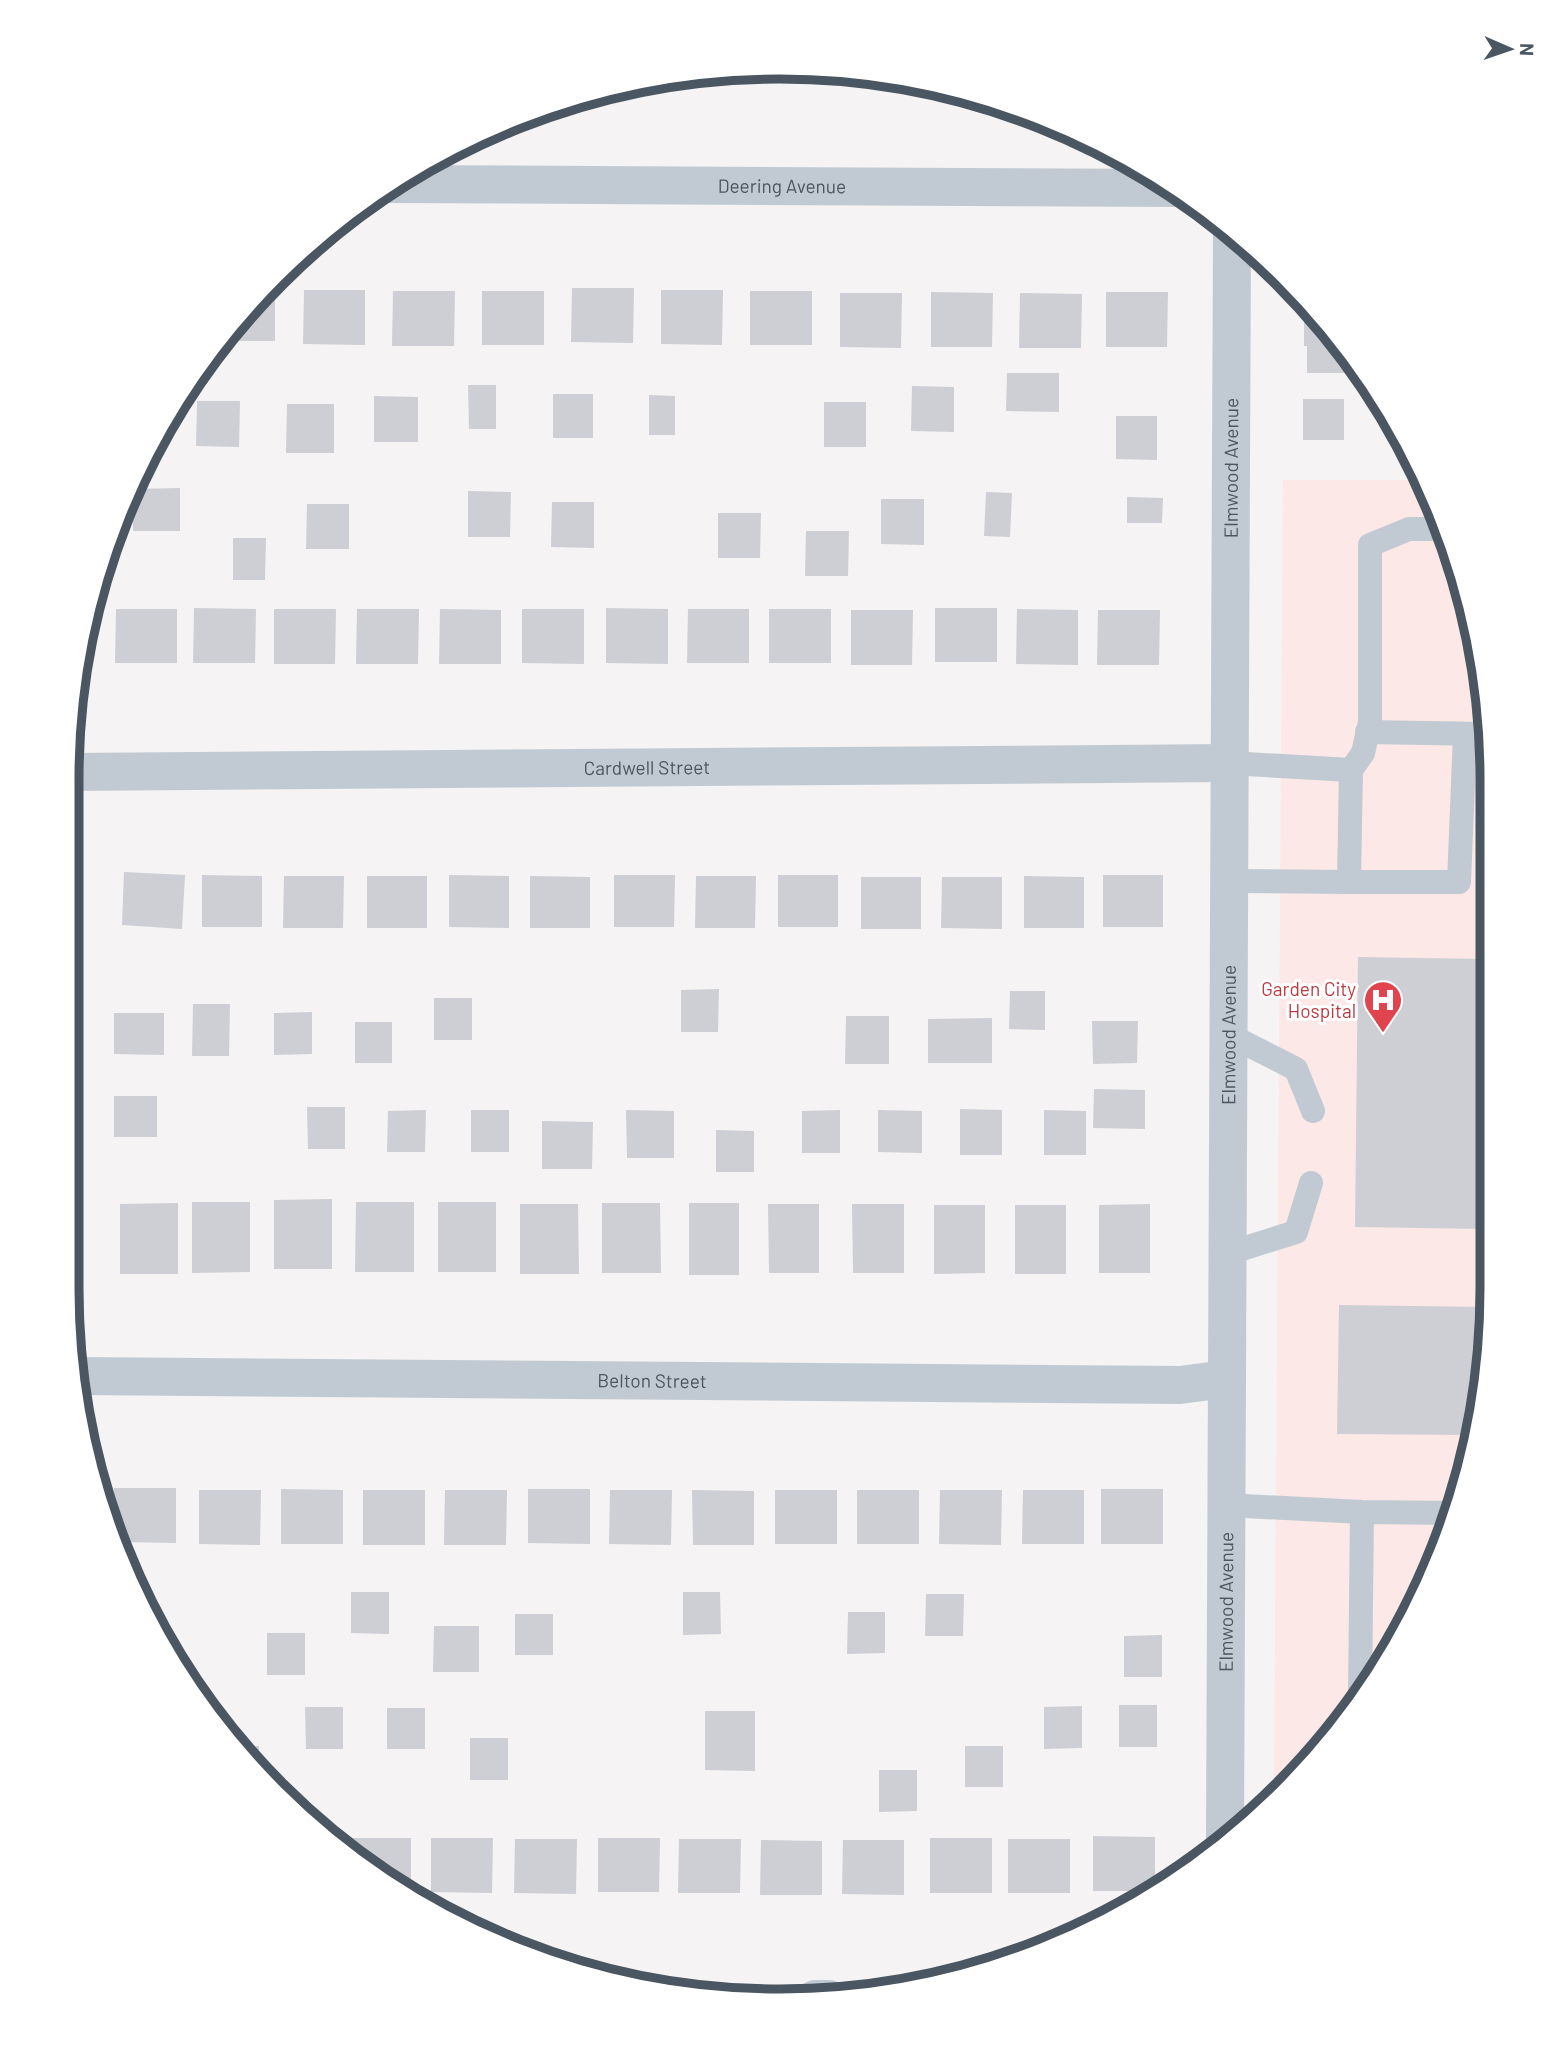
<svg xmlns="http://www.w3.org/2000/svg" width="1559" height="2068" viewBox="0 0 1559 2068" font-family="Barlow,sans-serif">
<rect width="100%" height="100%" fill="#f5f3f3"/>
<!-- medical -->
<path fill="#fce8e6" d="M1283,480h137l35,70 31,137v694l-31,137 -58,127 -82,114 -41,36z"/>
<!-- building -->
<path fill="#cdcfd5" d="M779,67l23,2v5h-61v-4z
M266,287h9v54h-57z
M572,288h62l-1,55 -62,-1z
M304,290h61v55l-62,-1z
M661,290h62l-1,55 -61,-1z
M393,291h62l-1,55h-62z
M482,291h62v54h-62z
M750,291h62v54h-62z
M931,292l62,1 -1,54h-61z
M1106,292h62l-1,55h-61z
M840,293h62l-1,55 -61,-1z
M1020,293l62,1 -1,54h-62z
M1304,300l60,73h-57v-27h-3z
M1007,373h52v39l-53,-1z
M468,385h28v44h-27z
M912,386l42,1v45l-43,-1z
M553,394h40v44h-40z
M649,395l26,1v39h-26z
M374,396l44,1v45h-44z
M1303,399h41v41h-41z
M197,401h43l-1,46 -43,-1z
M824,402h42v45h-42z
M287,404h47v49h-48z
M1116,416h41v44l-41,-1z
M180,488v43h-47v-42z
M468,491l43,1 -1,45h-42z
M986,492l26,1 -2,44 -26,-1z
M1127,497l36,1 -1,25h-35z
M881,499h43v46l-43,-1z
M552,502h42v46l-43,-1z
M307,504h42v45h-43z
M718,513h43l-1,45h-42z
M806,531h43l-1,45h-43z
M233,538h33l-1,42h-32z
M194,608l62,1 -1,54h-62z
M606,608l62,1v55l-62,-1z
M935,608h62v54h-62z
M116,609h61v54h-62z
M274,609h62l-1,55h-61z
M357,609h62l-1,55h-62z
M440,609l61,1v54h-62z
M522,609h62v55l-62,-1z
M688,609h61v54h-62z
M769,609h62v54h-62z
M1017,609l61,1v55l-62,-1z
M851,610h62l-1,55h-61z
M1098,610h62l-1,55h-62z
M124,872l61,3 -3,54 -60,-4z
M202,875l60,1v51h-60z
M449,875l60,1v52l-60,-1z
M614,875h61l-1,52h-60z
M778,875h60v52h-60z
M1103,875h60v52h-60z
M284,876h60l-1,52h-60z
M367,876h60v52h-60z
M530,876l60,1v51h-60z
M696,876h60l-1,52h-60z
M1024,876l60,1v51h-60z
M861,877h60v52h-60z
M942,877h60v52l-61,-1z
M1358,957l128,2v270l-131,-2z
M719,989l-1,43h-37v-42z
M1010,991h35v39l-36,-1z
M434,998h38v42h-38z
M193,1004h37l-1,52h-37z
M312,1012v42l-38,1v-42z
M114,1013h50v42l-50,-1z
M846,1016h43v48h-44z
M992,1018v45h-64v-44z
M1092,1021h46l-1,42 -44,1z
M355,1022h37v41h-37z
M1094,1089l51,1v39l-52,-1z
M114,1096h43v41h-43z
M307,1107h38v42h-37z
M960,1109l42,1v45h-42z
M426,1110l-1,42h-38l1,-41z
M471,1110h38v42h-38z
M626,1110l48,1v47h-47z
M840,1110v43h-38v-42z
M878,1110l44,1v42l-44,-1z
M1044,1110l42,1v44h-42z
M542,1121l51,1 -1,47h-50z
M716,1130l38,1v41h-38z
M332,1199v70h-58v-69z
M192,1202h58v70l-58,1z
M356,1202h58v70h-59z
M438,1202h58v70h-58z
M178,1203v71h-58v-70z
M602,1203h58l1,70h-59z
M689,1203h50v72h-50z
M520,1204h58l1,70h-59z
M768,1204h51v69h-50z
M852,1204h52v69h-51z
M1150,1204v69h-51v-68z
M934,1205h51v68l-51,1z
M1015,1205h51v69h-51z
M1339,1305l147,2v74l-12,54 -137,-1z
M114,1488h62v55l-56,-1 -6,-12z
M281,1489l62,1v54h-62z
M528,1489h62v55l-62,-1z
M1101,1489h62v55h-62z
M199,1490h62l-1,55 -61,-1z
M363,1490h62v55h-62z
M445,1490h62l-1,55h-62z
M610,1490h62l-1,55 -62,-1z
M692,1490l62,1v54h-61z
M775,1490h62v54h-62z
M857,1490h62v54h-62z
M940,1490h62l-1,55 -62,-1z
M1023,1490h61v54h-62z
M351,1592h38v42l-38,-1z
M683,1592h37l1,42 -38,1z
M926,1594h38l-1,42h-38z
M848,1612h37v41l-38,1z
M515,1614h38v41h-38z
M434,1626h45v46h-46z
M267,1633h38v42h-38z
M1162,1635v42h-38v-41z
M1119,1705h38v42h-38z
M1082,1706v42l-38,1v-42z
M305,1707h38v42h-37z
M387,1708h38v41h-38z
M705,1711h50v60l-50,-1z
M470,1738h38v42h-38z
M236,1746h23v24z
M965,1746h38v41h-38z
M879,1770h38v41l-38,1z
M1093,1836l62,1v54h-62z
M349,1838h62v54l-61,-41z
M431,1838h62l-1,55 -61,-1z
M598,1838h62l-1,54h-61z
M930,1838h62v55h-62z
M515,1839h62l-1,55 -62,-1z
M679,1839h62l-1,54h-62z
M1008,1839h62v54h-62z
M761,1840l61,1v54h-62z
M843,1840h61v55l-62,-1z"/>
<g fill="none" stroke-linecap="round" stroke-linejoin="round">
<!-- lane -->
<path stroke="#c1cad2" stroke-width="24" d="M1367,732l119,2
M1228,763l123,7 12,-17 7,-31v-177l39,-16h35
M1228,881l121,1 2,-112
M1349,882h110l6,-148
M1227,1034l69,35 17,42
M1226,1254l70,-22 15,-49
M1225,1505l137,7 94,1
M1360,1697l2,-185"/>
<!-- street -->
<g stroke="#c1cad2" stroke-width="38">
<path id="s1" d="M388,184l789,4"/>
<path id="s2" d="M68,772l1160,-9"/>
<path id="s3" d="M78,1376l1102,9 46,-6"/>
<path id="s4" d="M1225,1838l7,-1605"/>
<path d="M815,1999h14"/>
</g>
</g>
<!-- icons -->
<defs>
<symbol id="hospital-pin" viewBox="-11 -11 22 30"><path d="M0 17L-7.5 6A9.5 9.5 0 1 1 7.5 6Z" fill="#e0444e" stroke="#fff"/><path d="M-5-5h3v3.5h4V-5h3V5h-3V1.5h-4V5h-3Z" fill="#fff"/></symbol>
</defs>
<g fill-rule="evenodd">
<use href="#hospital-pin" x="1361" y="978" width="44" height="60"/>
</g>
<g text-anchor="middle" stroke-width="6" stroke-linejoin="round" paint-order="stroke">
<!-- street labels -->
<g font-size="19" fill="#4a5661" stroke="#fff">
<text dy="7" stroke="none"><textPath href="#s1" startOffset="394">Deering Avenue</textPath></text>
<text dy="7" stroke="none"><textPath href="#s4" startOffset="1370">Elmwood Avenue</textPath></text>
<text dy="7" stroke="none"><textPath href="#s2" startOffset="579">Cardwell Street</textPath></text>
<text dy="7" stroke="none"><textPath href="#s4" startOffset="803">Elmwood Avenue</textPath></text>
<text dy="7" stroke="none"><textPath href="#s3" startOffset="574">Belton Street</textPath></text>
<text dy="7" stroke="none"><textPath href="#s4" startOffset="236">Elmwood Avenue</textPath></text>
</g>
<!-- health labels -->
<g font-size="19" fill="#be3a42" stroke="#fff" text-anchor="end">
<text x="1356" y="996">Garden City<tspan x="1356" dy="22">Hospital</tspan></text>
</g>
</g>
<!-- crop -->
<path d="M0 0H1559V2068H0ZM779 79H780A700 700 0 0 1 1480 779V1289A700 700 0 0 1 780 1989H779A700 700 0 0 1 79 1289V779A700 700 0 0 1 779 79Z" fill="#fff" fill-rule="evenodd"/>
<path fill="none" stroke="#4a5661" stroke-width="9" d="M779 79H780A700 700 0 0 1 1480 779V1289A700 700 0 0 1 780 1989H779A700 700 0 0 1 79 1289V779A700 700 0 0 1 779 79Z"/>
<!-- north arrow -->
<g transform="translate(1510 49) rotate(92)" stroke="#ffffff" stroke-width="5" paint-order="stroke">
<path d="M0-5L12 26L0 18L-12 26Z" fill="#4a5661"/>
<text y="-10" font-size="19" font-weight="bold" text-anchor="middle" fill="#4a5661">N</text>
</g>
</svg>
